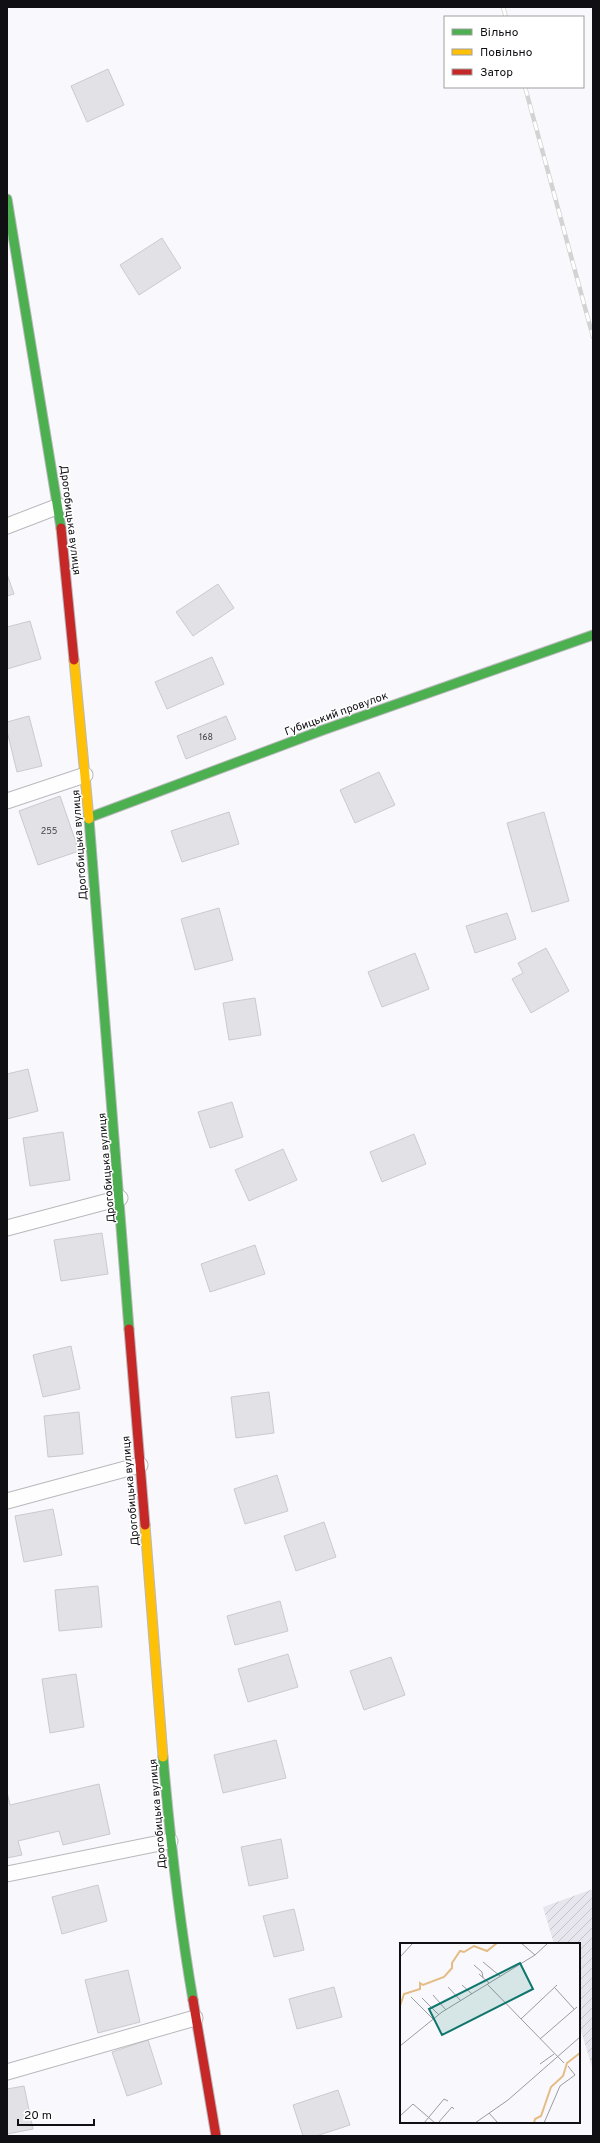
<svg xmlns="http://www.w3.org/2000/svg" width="600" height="2143" viewBox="0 0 600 2143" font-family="Overpass,sans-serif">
<defs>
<pattern id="industrial-furrows" width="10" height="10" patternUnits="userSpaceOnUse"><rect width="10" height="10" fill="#e7e6ee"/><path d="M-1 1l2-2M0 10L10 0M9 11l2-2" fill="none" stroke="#c5c4cb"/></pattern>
</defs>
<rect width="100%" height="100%" fill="#f9f8fc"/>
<!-- industrial -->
<path fill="url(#industrial-furrows)" d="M593,1889v181l-14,-45v-81h-25l-11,-37z"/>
<!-- building -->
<path fill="#e2e1e5" stroke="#cbcacf" d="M108,69l16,36 -37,17 -16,-36z
M162,238l19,30 -42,27 -19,-30z
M7,574l7,20 -7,2z
M218,584l16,24 -41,28 -17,-24z
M30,621l11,38 -34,10v-42z
M212,657l12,27 -57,25 -12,-27z
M29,716l13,50 -25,6 -10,-41v-9z
M226,716l10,23 -50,20 -9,-23z
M379,772l16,33 -40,18 -15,-33z
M60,796l19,55 -41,14 -19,-54z
M229,812l10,32 -57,18 -11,-31z
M544,812l25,89 -37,11 -25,-89z
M219,908l14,52 -38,10 -14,-51z
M507,913l9,26 -41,14 -9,-27z
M546,948l23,43 -38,22 -19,-34 11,-6 -5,-10z
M415,953l14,36 -47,18 -14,-35z
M255,998l6,37 -32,5 -6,-37z
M28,1069l10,42 -31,8v-45z
M232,1102l11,35 -33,11 -12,-36z
M63,1132l7,48 -40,6 -7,-48z
M414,1134l12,30 -44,18 -12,-30z
M283,1149l14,31 -48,21 -14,-31z
M102,1233l6,41 -47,7 -7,-41z
M255,1245l10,29 -55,18 -9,-28z
M71,1346l9,43 -37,8 -10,-42z
M269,1392l5,41 -38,5 -5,-41z
M79,1412l4,42 -35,3 -4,-41z
M277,1475l11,36 -43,13 -11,-35z
M53,1509l9,46 -38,7 -9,-46z
M324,1522l12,35 -40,14 -12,-35z
M98,1586l4,41 -43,4 -4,-41z
M280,1601l8,30 -53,14 -8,-29z
M288,1654l10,33 -50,15 -10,-33z
M391,1657l14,38 -41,15 -14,-39z
M76,1674l8,53 -34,6 -8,-54z
M276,1740l10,38 -63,15 -9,-38z
M99,1784l11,50 -47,11 -4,-14 -41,10 4,14 -15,3v-66l3,13z
M281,1839l7,39 -39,8 -8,-39z
M98,1885l9,36 -45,13 -10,-37z
M294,1909l10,41 -30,7 -11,-41z
M128,1970l12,52 -42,11 -13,-53z
M334,1987l8,30 -45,12 -8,-30z
M148,2040l14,44 -35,12 -15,-44z
M24,2086l9,43 -26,5v-45z
M338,2090l12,35 -34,11h-13l-10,-31z"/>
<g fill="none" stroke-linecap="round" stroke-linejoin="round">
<defs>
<path id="lane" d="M7,526l52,-20
M7,801l78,-26
M7,1228l113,-30
M7,1501l133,-36
M7,1874l163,-33
M7,2072l188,-54"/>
<path id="fast" d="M7,199l54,329
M88,818l235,-88 270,-95
M89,819l40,510
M163,1757c7,81 16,162 30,243"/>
<path id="slow" d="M74,660l15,159
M145,1525l18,232"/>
<path id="jam" d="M61,528l13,132
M129,1329l16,196
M193,2000l23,136"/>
</defs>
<!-- lane casing -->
<use href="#lane" stroke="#b9b9bd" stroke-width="17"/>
<!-- fast casing -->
<use href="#fast" stroke="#b9b9bd" stroke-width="11"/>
<!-- slow casing -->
<use href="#slow" stroke="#b9b9bd" stroke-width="11"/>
<!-- jam casing -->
<use href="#jam" stroke="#b9b9bd" stroke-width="11"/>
<!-- lane -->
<use href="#lane" stroke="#fefeff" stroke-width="15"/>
<!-- fast -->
<use href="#fast" stroke="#4caf50" stroke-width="9"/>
<!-- slow -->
<use href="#slow" stroke="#ffc107" stroke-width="9"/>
<!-- jam -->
<use href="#jam" stroke="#c62828" stroke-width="9"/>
<defs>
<path id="rail" d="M503,7l3,10
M525,87l68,250"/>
</defs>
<!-- rail casing -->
<use href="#rail" stroke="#d3d3d3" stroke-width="4.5"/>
<!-- rail -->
<use href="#rail" stroke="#fff" stroke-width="3" stroke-dasharray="9" stroke-linecap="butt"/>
</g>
<g text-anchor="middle" stroke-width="3" stroke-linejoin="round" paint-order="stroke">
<!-- number labels -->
<g font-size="9" fill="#464449">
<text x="206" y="740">168</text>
<text x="49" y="834">255</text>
</g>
<!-- street labels -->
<g font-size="11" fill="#100f14" stroke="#fff">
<text transform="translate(71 520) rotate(83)" y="4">Дрогобицька вулиця</text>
<text transform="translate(336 713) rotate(-20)" y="4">Губицький провулок</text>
<text transform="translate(79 845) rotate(-94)" y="4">Дрогобицька вулиця</text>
<text transform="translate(106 1168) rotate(-95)" y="4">Дрогобицька вулиця</text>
<text transform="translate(130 1491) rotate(-95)" y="4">Дрогобицька вулиця</text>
<text transform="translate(157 1814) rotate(-95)" y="4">Дрогобицька вулиця</text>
</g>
</g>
<!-- overview -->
<g transform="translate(400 1943)">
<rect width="180" height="180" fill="#f9f8fc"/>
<path fill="none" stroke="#e4bc86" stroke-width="2" d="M0,63l4,-12 16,-5v-6l3,2 21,-8 8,-9v-5l8,-12 4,1 10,-6 13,5 10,-8M134,180l1,-4 6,-3 10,-29 12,-11 4,-13 13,-10"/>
<path fill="none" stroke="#9c9b9f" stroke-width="1" d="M121,0l14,12M0,14l13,-14M83,19l17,14M74,22l8,7 1,6M79,31l10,9M87,41l77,79M62,42l10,9M48,44l13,14M155,45l19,21M33,52l13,15M11,54l22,22M22,55l17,17M121,76l36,-34M140,96l37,-32M0,103l42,-34 93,-57 13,-12M140,121l14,-10M89,170l9,10M0,173l13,-12 22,19M24,180l20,-24 4,2M38,180l14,-16 2,2M75,180l33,-23 72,-63M144,180l16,-37 15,-11 -7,-9"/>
<path fill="#0f766e" fill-opacity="0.15" stroke="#0f766e" stroke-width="2" d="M120,20l13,26 -91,46 -13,-26z"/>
<rect width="180" height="180" fill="none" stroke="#100f14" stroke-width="2"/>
</g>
<!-- border -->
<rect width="600" height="2143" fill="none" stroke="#100f14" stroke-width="16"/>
<!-- legend -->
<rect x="444" y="16" width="140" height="72" fill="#ffffff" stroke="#9f9fa1"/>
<rect x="452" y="29" width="20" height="6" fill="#4caf50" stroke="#9f9fa1"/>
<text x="480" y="36" font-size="12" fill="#100f14">Вільно</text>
<rect x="452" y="49" width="20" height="6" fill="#ffc107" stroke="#9f9fa1"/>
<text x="480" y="56" font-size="12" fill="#100f14">Повільно</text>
<rect x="452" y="69" width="20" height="6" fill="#c62828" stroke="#9f9fa1"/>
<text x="480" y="76" font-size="12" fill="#100f14">Затор</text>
<!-- scale -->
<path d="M18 2119v6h76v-6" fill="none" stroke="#100f14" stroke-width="2"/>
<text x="24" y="2119" font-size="12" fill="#100f14" stroke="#ffffff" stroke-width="3" paint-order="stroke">20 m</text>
</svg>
